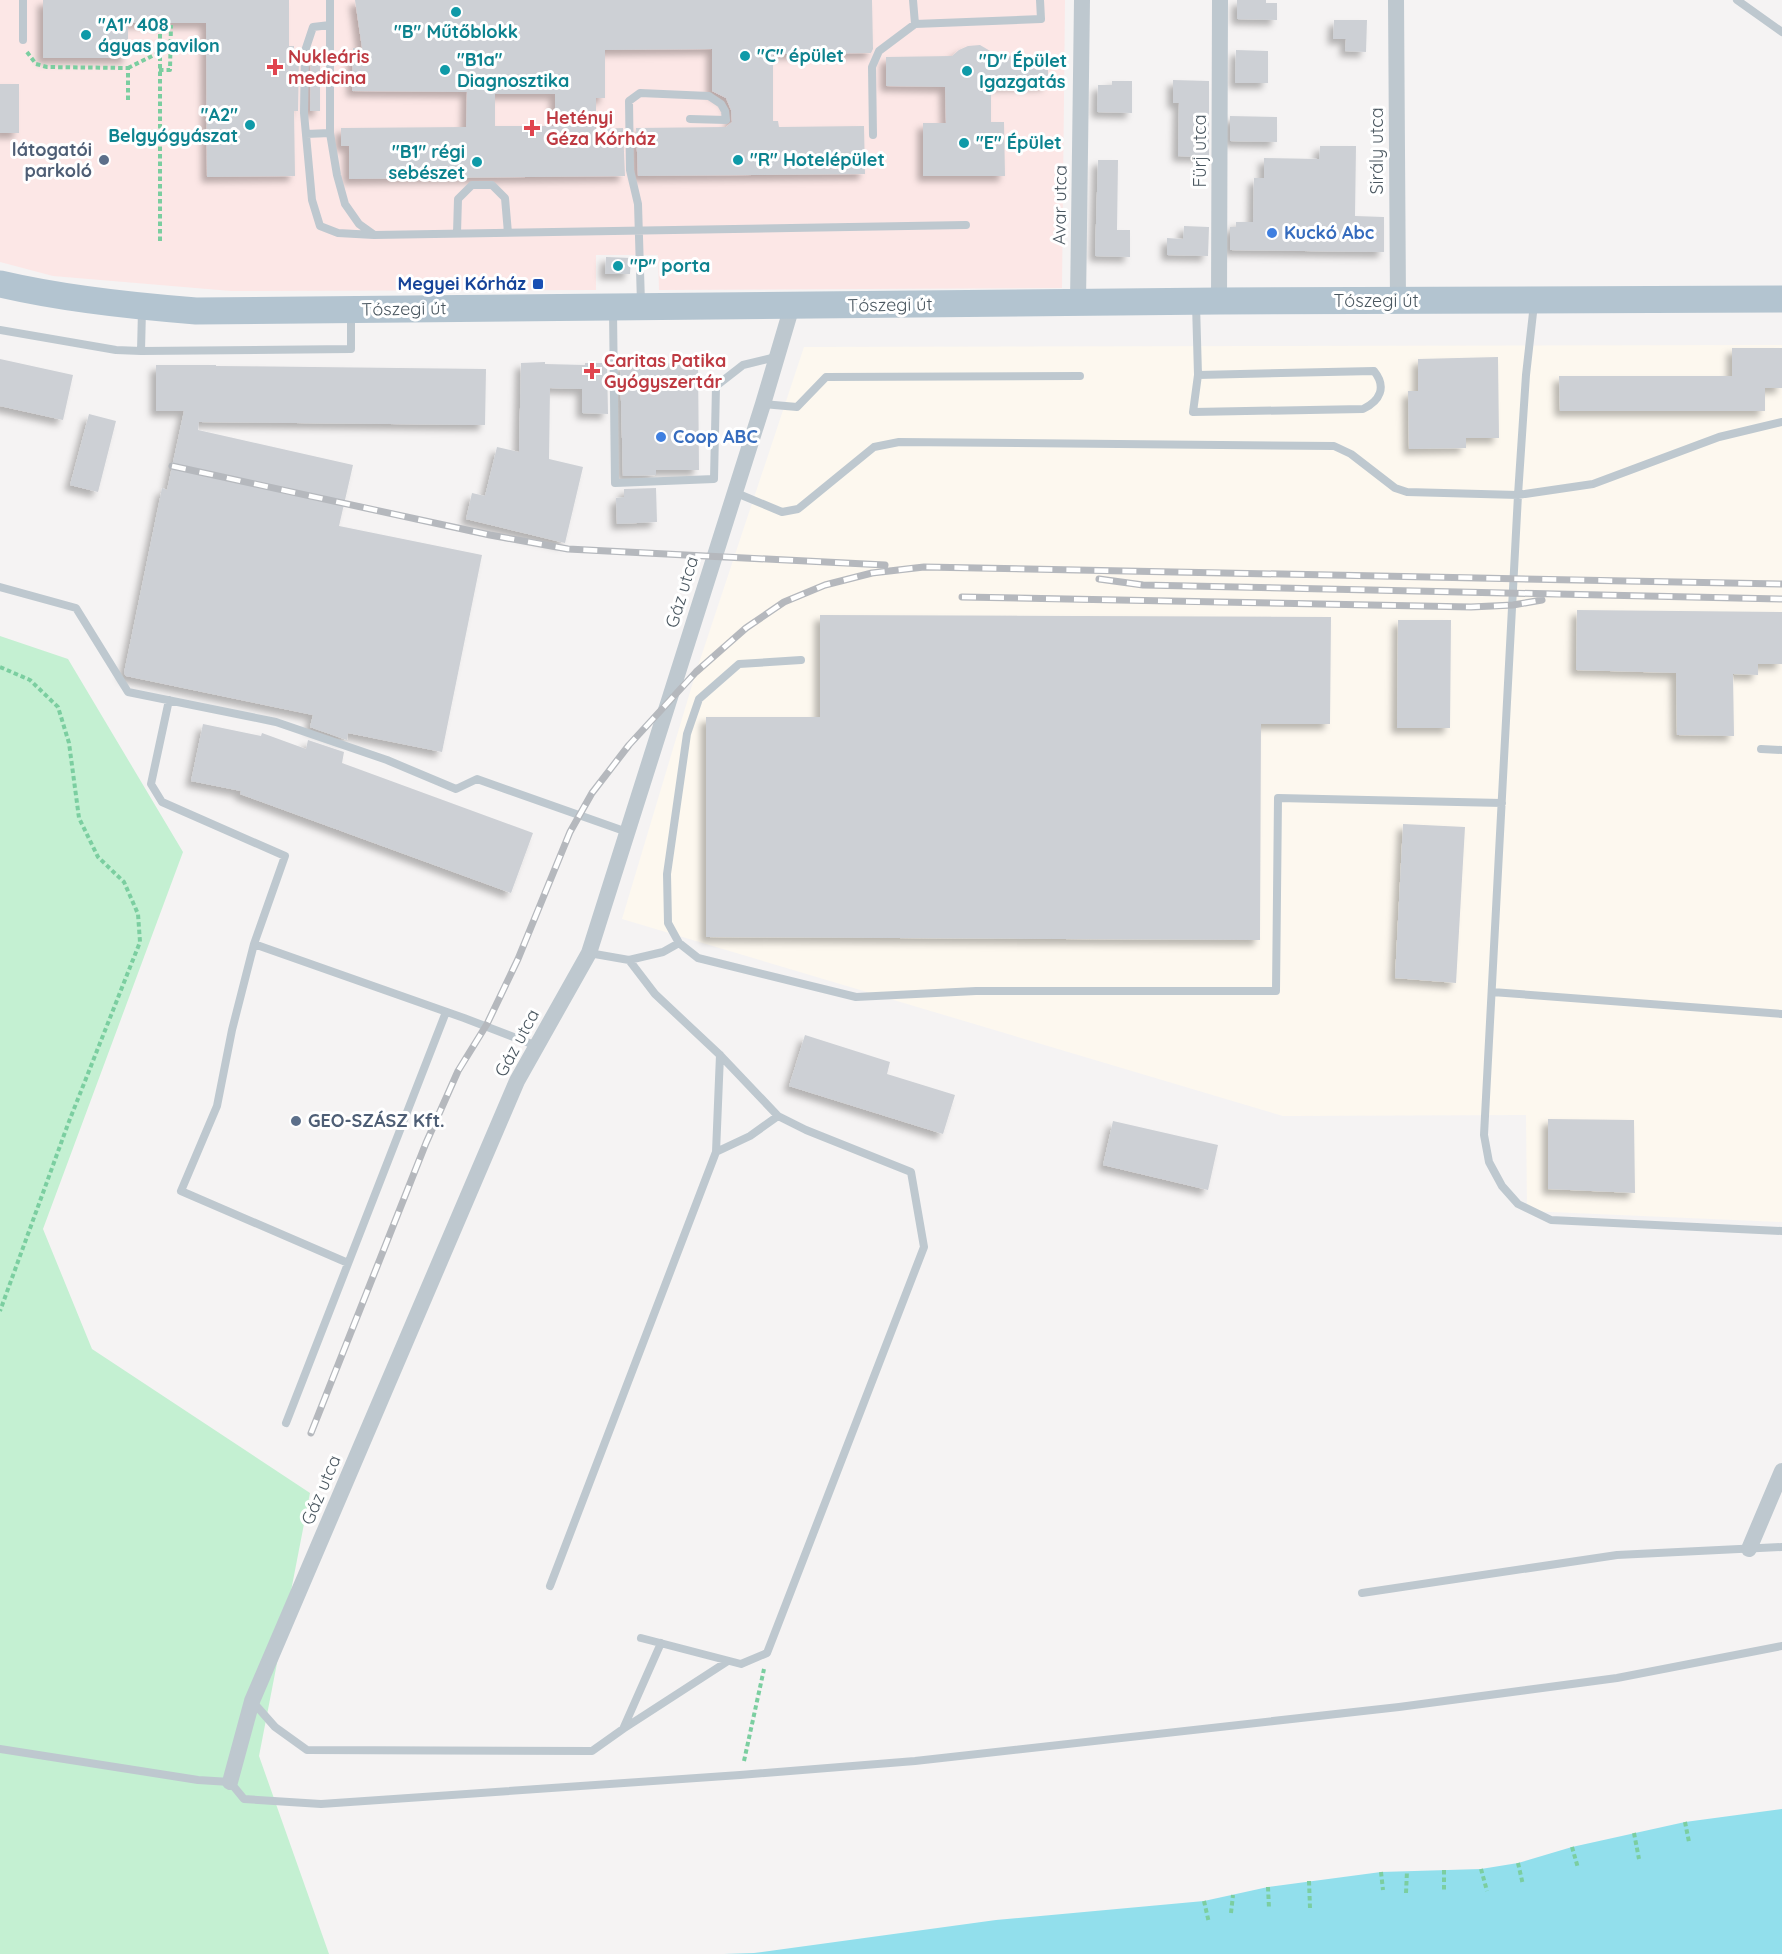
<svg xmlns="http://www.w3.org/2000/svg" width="1782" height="1954" viewBox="0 0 1782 1954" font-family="Quicksand,sans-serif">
<defs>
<filter id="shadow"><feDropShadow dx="-5.5" dy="5.5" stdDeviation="3" flood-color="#0004"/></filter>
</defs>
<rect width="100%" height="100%" fill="#f5f3f3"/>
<!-- commercial -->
<path fill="#fdf8ef" d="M1782,345v877l-255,-11 -1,-96 -243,1 -661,-197 74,-247 108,-325z"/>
<!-- medical -->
<path fill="#fce7e6" d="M0,0h1065l-3,288 -403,2 -1,-35h-62v35l-365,1 -178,-15 -53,-14z"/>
<!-- green -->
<path fill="#c4f0d2" d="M0,636l68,23 115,193 -140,377 49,120 218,144 -51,263 70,198h-329z"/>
<!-- water -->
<path fill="#92dfec" d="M1782,1809v145h-1058l30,-1 242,-33 208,-19 64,-14 113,-15 100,-3 37,-6 54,-16 113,-25z"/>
<!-- building -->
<path fill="#cdd0d5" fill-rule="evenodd" filter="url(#shadow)" d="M43,0h246v46h5v10h5l-1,55h-4l1,65 -88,1 -1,-154h-78v35h-85z
M355,0h517l1,49 -2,4 -98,1v67h5l1,6 85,-1 1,48 -227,2 -2,-48 90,-1 6,-5 -1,-12 -5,-12 -14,-7v-42l-107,1v48h-9v31l27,-1 2,48 -276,3v-33h-8v-18l125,-1 1,-35 -115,-1 1,-43h9zM495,94h60v32h-60z
M1237,0h29v3h11v17l-40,-1z
M1334,20h33l-1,32 -21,-1 1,-12h-13z
M980,45l17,10 51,2v28l-57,1v36h13l1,54h-82v-53h23l-1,-36 -59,-1v-29l66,-1 7,-6 9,-4z
M1236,50l32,1v32h-33z
M311,56h9v55h-10z
M1173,80l36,1v76l-31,-1 1,-53h-6z
M1112,81h20v32l-35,-1 1,-27h14z
M0,84h19v49h-19z
M1230,116l47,1v25l-47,-1z
M1320,146h36l-1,70 29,1v35l-154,-2v-23h6v-5h17l1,-44h10v-20l55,1z
M1098,160h20l-1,70h13v27l-35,-1z
M1184,226l25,1 -1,29 -41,-1v-17l16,1z
M606,257l25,1 -1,16h-25z
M1732,348h50v40h-17v23h-205l-1,-35h173z
M1498,357l1,81h-33v10l-57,1 -1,-58h10v-32z
M0,359l73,16 -10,45 -63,-14z
M545,362v2l40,1v-2h22l1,51 -26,-1v-24l-32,-1 -1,71 34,8 -18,76 -99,-24 6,-26 13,3 12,-49 22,5 2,-89z
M698,363l1,107h-43v5l-33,1 -3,-112z
M156,365h60v1l270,3 -1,56 -286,-3 -1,8 155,35 -14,61 143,29 -40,197 -94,-19 -1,7 -37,-13 3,-12 -187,-39 -2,-3 38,-185 5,2 17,-79h-28z
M89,414l27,7 -18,71 -28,-7z
M656,488l1,34 -40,2 -1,-26 8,-1v-8z
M1577,610l205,2v52h-24v11l-25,-1 1,62 -57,-1 -1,-62 -100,-3z
M820,615l511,2 -1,107h-69l-1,216 -554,-3v-220h114z
M1398,620h53l-1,108h-53z
M203,724l58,12 1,-3 44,16 2,-9 36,12 -2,11 191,70 -22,60 -271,-99 1,-3 -50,-10z
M1403,824l62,3 -9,156 -61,-5z
M805,1035l85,27 -3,12 68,21 -12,39 -154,-48z
M1548,1119l86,1 1,73 -87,-4z
M1113,1121l105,24 -10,45 -105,-25z"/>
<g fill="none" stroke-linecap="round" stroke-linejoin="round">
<!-- path -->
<path stroke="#7bcea0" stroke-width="4" stroke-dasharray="4.5 3" stroke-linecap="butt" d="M27,52l9,12 11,3 81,1v32
M128,68l32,-16
M159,70h11l1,-45
M160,241v-218
M0,667l30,13 28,27 11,36 10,75 19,39 26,25 14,32 2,28 -72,182 -68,187
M744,1761l20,-92
M1685,1822l4,20
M1634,1833l5,26
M1572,1847l6,21
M1518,1863l5,22
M1481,1869l6,22
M1444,1870v22
M1381,1872l2,18
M1309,1881l1,27
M1268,1887l1,21
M1406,1893l1,-22
M1204,1901l5,22
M1231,1913l2,-18"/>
<!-- service -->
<path stroke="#bec8cf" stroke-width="8" d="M23,0v40
M330,0v133l7,42 8,29 14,20 14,10
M913,0l2,24
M1737,0l45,32
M330,25l-17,2 -8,24 -1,62 8,87 8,26 18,7 36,2 592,-10
M306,134l24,-1
M873,135l-1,-68 7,-16 36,-27 126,-5 -1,-19
M457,233l1,-34 14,-14h20l13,13 3,35
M641,303l-3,-99 -8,-34 -1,-69 11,-8 69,3 12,8 4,7 1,9 -36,-1
M1196,304l2,71 -5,37 170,-3c17,-8 24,-22 11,-38l-176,4
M1534,304l-8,71 -8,120 -34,640 5,27 13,24 16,18 33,16 231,11
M142,310l-1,41 210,-2v-36
M613,310l2,173 99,-4 2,-93 27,-21 33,-8
M0,330l116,20 25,1
M763,404l34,3 29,-30 254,-1
M734,492l48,20 16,-3 76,-62 25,-5 435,4 17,8 44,34 12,4 111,3 75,-11 126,-47 63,-15
M0,587l76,21 52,84 148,30 111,38 69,29 21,-10 150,53
M169,700l-18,84 11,18 123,54 -31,88 210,74 73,28
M1761,749l21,1
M679,943l-11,-20 -1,-49 20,-140 12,-35 40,-35 62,-4
M254,944l-22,86 -15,76 -36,85 167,72
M589,953l40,7 26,34 65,61 58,61 28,14 105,42 13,75 -157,406 -26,11 -100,-26
M629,960l34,-8 16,-9 19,15 158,39 120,-6h300l2,-193 224,5
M1492,992l290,22
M720,1055l-4,97 34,-16 28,-20
M286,1423l160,-411
M550,1586l166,-434
M1362,1593l255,-38 165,-8
M252,1701l23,26 32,23 285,1 31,-22 38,-86
M623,1729l105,-68
M0,1749l198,31 32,2 14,17 77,5 419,-29 175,-14 484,-54 218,-29 165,-32"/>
<!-- minor -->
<path stroke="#bec8cf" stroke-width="16" d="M1396,0l2,302
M1219,301l1,-301
M1078,303l4,-303
M1749,1549l33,-78
M230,1782l22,-81 265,-620 72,-128 174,-549 29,-98"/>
<!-- primary -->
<path stroke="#b3c4d0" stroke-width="27" d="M0,284c64,15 130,22 196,27l1023,-10 563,-2"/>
<defs>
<path id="rail" d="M172,466l318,69 78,14 317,16
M1099,579l44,6 639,14
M962,597l509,10 42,-2 29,-5
M311,1433l115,-290 32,-72 29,-47 31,-65 52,-127 22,-39 37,-48 67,-73 50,-44 38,-26 41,-17 47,-12 52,-6 858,17"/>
</defs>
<!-- rail casing -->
<use href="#rail" stroke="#b5b8bd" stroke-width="7"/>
<!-- rail -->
<use href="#rail" stroke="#fff" stroke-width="4.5" stroke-dasharray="14" stroke-linecap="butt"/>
</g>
<!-- markers -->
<g fill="#0f9aa8" stroke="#fff" stroke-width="2">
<circle cx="456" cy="12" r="6"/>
<circle cx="86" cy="35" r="6"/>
<circle cx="745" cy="56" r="6"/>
<circle cx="445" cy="70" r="6"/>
<circle cx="967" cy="71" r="6"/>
<circle cx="250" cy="125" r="6"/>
<circle cx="964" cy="143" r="6"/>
<circle cx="738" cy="160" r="6"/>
<circle cx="477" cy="162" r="6"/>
<circle cx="618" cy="266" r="6"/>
</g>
<g fill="#e0444e" stroke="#fff" stroke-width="2">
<path d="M272 58h6v6h6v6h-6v6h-6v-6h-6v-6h6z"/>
<path d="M529 119h6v6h6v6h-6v6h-6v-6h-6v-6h6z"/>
<path d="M589 362h6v6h6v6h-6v6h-6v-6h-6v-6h6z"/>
</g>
<g fill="#5c6f8a" stroke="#fff" stroke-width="2">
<circle cx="104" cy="160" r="6"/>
<circle cx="296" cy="1121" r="6"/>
</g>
<g fill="#3f7fe0" stroke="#fff" stroke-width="2">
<circle cx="1272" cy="233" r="6"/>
<circle cx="661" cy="437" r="6"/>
</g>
<rect fill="#1a4fb4" stroke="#fff" stroke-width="2" x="532" y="278" width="12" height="12" rx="3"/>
<g text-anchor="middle" stroke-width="6" stroke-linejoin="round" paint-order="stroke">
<!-- culture labels -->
<g font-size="18" font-weight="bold" fill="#0d838f" stroke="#fff" text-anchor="start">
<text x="98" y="31">"A1" 408<tspan x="98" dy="21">ágyas pavilon</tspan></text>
<text x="456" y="38" text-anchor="middle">"B" Műtőblokk</text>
<text x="757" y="62">"C" épület</text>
<text x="457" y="66">"B1a"<tspan x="457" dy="21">Diagnosztika</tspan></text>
<text x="979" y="67">"D" Épület<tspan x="979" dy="21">Igazgatás</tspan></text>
<text x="238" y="121" text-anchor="end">"A2"<tspan x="238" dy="21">Belgyógyászat</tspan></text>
<text x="976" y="149">"E" Épület</text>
<text x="465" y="158" text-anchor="end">"B1" régi<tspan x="465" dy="21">sebészet</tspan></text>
<text x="750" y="166">"R" Hotelépület</text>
<text x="630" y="272">"P" porta</text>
</g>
<!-- health labels -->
<g font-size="18" font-weight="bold" fill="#be3a42" stroke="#fff" text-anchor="start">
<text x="288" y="63">Nukleáris<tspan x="288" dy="21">medicina</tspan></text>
<text x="546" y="124">Hetényi<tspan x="546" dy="21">Géza Kórház</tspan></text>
<text x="604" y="367">Caritas Patika<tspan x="604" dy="21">Gyógyszertár</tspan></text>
</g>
<!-- service labels -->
<g font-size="18" font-weight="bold" fill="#4e5e75" stroke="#fff" text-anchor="end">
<text x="92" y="156">látogatói<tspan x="92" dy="21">parkoló</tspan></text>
<text x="308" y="1127" text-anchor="start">GEO-SZÁSZ Kft.</text>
</g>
<!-- street labels -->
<g font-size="18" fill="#4a5760" stroke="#fff">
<text transform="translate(1200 151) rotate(-90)" y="6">Fürj utca</text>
<text transform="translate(1377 151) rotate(-90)" y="6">Sirály utca</text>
<text transform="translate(1060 205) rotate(-89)" y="6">Avar utca</text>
<text x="1376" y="307">Tószegi út</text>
<text transform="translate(890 305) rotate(-1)" y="6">Tószegi út</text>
<text transform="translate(404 309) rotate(-1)" y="6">Tószegi út</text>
<text transform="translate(682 592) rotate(-73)" y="6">Gáz utca</text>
<text transform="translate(517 1043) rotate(-62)" y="6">Gáz utca</text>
<text transform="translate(321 1490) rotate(-67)" y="6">Gáz utca</text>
</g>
<!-- shop labels -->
<g font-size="18" font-weight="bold" fill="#366cbe" stroke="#fff" text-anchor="start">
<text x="1284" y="239">Kuckó Abc</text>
<text x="673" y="443">Coop ABC</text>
</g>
<!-- transit labels -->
<g font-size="18" font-weight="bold" fill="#164399" stroke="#fff" text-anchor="end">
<text x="526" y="290">Megyei Kórház</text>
</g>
</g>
</svg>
